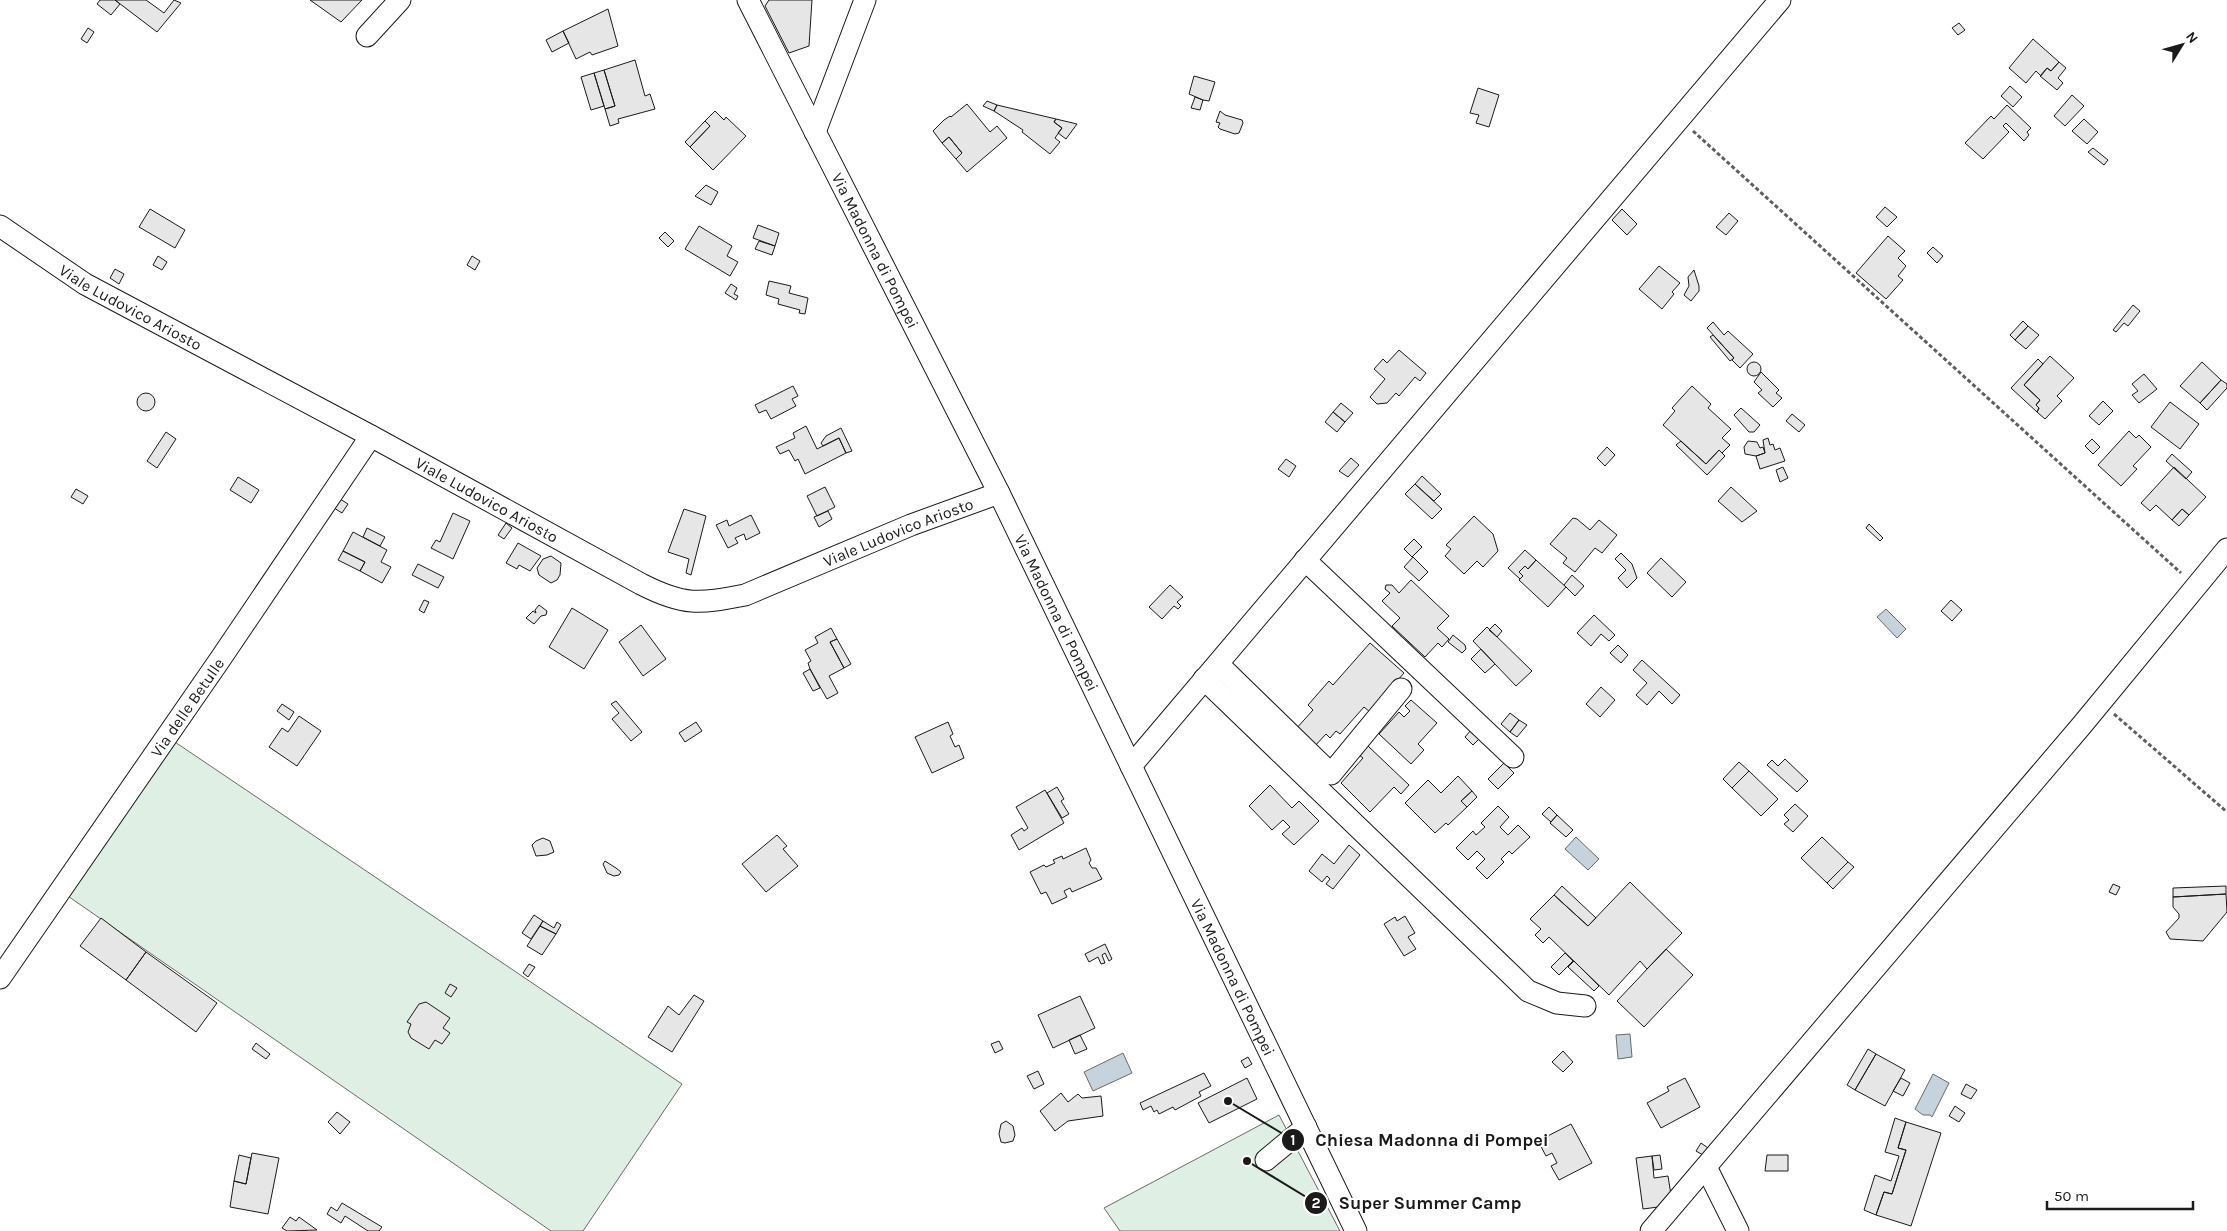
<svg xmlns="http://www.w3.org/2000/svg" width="2227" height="1231" viewBox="0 0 2227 1231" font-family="Karla,sans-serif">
<rect width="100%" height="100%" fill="#fff"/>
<!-- green -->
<path fill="#e0efe3" stroke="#6a6a6a" d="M169,738l513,346 -99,147h-32l-489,-339z
M1279,1115l61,116h-220l-16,-23z"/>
<!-- water -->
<path fill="#c6d2dc" stroke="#6a6a6a" d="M1886,609l20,20 -9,9 -20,-21z
M1576,837l23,22 -11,11 -23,-21z
M1630,1034l2,23 -14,2 -2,-24z
M1123,1053l9,20 -39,18 -9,-19z
M1933,1074l16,9 -17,34 -2,-2h-7l-8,-6z"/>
<!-- building -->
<path fill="#e6e6e6" stroke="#1a1a1a" d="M100,0h15l5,4 -9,11 -14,-11z
M115,0h31l18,13 10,-13 7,3 -24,29z
M310,0h52l-21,22z
M769,0h43l-3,46 -20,7 -24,-47z
M608,9l10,37 -26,9 -2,-3 -14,7 -13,-28z
M1959,23l6,7 -7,5 -6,-7z
M88,28l6,4 -7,11 -6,-4z
M563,31l6,12 -17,9 -6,-12z
M2033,39l26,23 -8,9 -4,-3 -6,8 -5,-5 -10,12 -17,-15z
M635,60l10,36 5,-2 5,15 -37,10 1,4 -9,3 -5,-17 10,-3 -11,-36z
M2059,62l7,6 -8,10 5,5 -6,7 -17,-14 7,-8 4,3z
M604,70l11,36 -10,3 -11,-36z
M594,73l10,33 -13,4 -10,-33z
M1194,76l21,6 -6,19 -6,-1 -14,-6z
M2010,86l12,11 -9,10 -12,-11z
M1478,88l21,7 -10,32 -13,-4 3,-8 -9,-2z
M2072,95l12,11 -19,20 -11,-10z
M1195,97l8,3 -3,10 -9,-2z
M987,101l10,4 -3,6 -11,-5z
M967,104l23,28 7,-6 10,12 -40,34 -11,-13 6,-6 -13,-16 -7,6 -9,-12 11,-11 6,-4 1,1z
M997,105l59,14 -2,3 8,6 -7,10 5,4 -10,12 -28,-22 1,-2 -29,-19z
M2007,105l24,23 -4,4 2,3 -5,6 -18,-18 -3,3 6,6 -26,27 -18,-16 26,-27 3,3z
M715,111l9,9 2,-3 20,19 -33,34 -23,-23 20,-21 -5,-5z
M1220,111l5,4 17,5 1,3 -4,10 -4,1 -15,-5 -2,-2 2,-4 -4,-1z
M1056,119l21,5 -11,15 -8,-6 4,-5 -8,-6z
M2084,119l14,13 -11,12 -15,-13z
M705,121l5,5 -20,21 -5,-5z
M949,137l13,16 -6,6 -14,-16z
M2093,148l15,12 -4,5 -16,-13z
M706,185l12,7 -7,13 -16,-9z
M1885,207l12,10 -10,10 -11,-10z
M150,209l35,21 -10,18 -36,-21z
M1622,209l15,15 -10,11 -15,-15z
M1729,213l9,8 -12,14 -10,-8z
M758,225l21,8 -4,13 -22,-8z
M699,226l33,20 -5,10 11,6 -8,14 -45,-27z
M665,232l9,9 -6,6 -9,-9z
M1888,236l17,15 -7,7 8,8 -8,10 5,4 -17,19 -30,-26z
M759,241l16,5 -3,9 -17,-6z
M1933,247l10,9 -6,7 -10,-10z
M158,256l9,6 -5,8 -9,-5z
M472,256l8,5 -5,9 -8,-5z
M1659,266l21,17 -8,9 2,2 -12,15 -23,-20z
M115,269l9,5 -5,10 -9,-6z
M1694,270l5,16v5l-8,10 -7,-6 5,-9 -1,-9z
M769,281l22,5 -2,7 19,5 -3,16 -6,-1 1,-3 -22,-6 1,-5 -13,-4z
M731,284l6,4 -3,6 4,2 -2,4 -11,-7z
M2133,305l7,6 -12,15 -4,-3 -8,9 -3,-2z
M2023,321l5,5 -13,14 -5,-5z
M1713,322l11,13 4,-4 25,23 -13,14 -8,-8 2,-2 -27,-30z
M2028,326l11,9 -13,14 -11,-9z
M1713,335l21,23 -4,3 -20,-24z
M1399,350l27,23 -6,8 -5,-4 -16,19 -3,-3 -9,10 -10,1 -7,-7 15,-18 -11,-10 9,-10 4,4z
M2050,356l24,22 -17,18 5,5 -17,18 -8,-7 2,-4 -3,-3 4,-5 -16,-15z
M2038,359l5,5 -19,21 16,15 -4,5 3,3 -2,4 -26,-24z
M2202,362l19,18 -21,23 -20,-17z
M1747 369a7 7 0 1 1 14 0a7 7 0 1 1-14 0Z
M1761,372l18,18 -3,3 6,5 -9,9 -15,-14 4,-3 -8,-8z
M2144,374l13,15 -18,14 -7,-8 6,-4 -6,-7z
M2221,380l6,4v4l-20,22 -7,-7z
M793,386l5,10 -6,3 4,7 -25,13 -5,-9 -7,3 -4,-8z
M1692,386l19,18 -3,4 23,21 -9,9 8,7 -8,8 -3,-3 -13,14 -43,-39 12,-14 -3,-3z
M137 402a9 9 0 1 1 18 0a9 9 0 1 1-18 0Z
M2103,401l10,10 -14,14 -10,-9z
M2170,402l29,22 -19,25 -29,-22z
M1341,403l12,10 -8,9 -12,-10z
M1741,408l19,17 -6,7h-5l-15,-17z
M1333,412l12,10 -8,10 -12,-10z
M1792,414l13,11 -6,7 -13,-11z
M806,426l11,23 22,-11 7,15 -41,21 -7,-15 -3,2 -6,-11 -9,4 -4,-7 19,-9 -2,-5z
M841,428l11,23 -6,2 -7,-15 -16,8 -2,-3 5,-7z
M2129,431l7,7 3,-3 12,12 -18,19 4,3 -16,17 -23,-21z
M166,432l10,7 -19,29 -10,-7z
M1768,438l2,7 3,-1 2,6 5,-2 5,13 -25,8 -4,-13 9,-3 -2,-13z
M2092,439l8,8 -7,7 -8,-8z
M1681,441l25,23 13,-14 6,6 -18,19 -31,-30z
M1748,441l9,1 3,6 3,-1 2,6 -9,3 -11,-2 -1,-7z
M1607,447l8,8 -10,11 -8,-8z
M2172,454l20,18 -6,7 -20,-18z
M1351,458l8,7 -11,12 -9,-6z
M1286,459l10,7 -7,11 -11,-8z
M1783,467l5,11 -8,4 -4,-12z
M2174,467l32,30 -17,18 -7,-6 -10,11 -16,-15 -6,6 -9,-8z
M1422,476l19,18 -7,7 -19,-17z
M238,477l21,13 -8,13 -21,-13z
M1415,484l27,25 -10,10 -27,-25z
M825,487l10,20 -18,9 -10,-20z
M1731,487l26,24 -15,11 -24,-21z
M76,489l12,7 -5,8 -12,-7z
M337,497l11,7 -6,9 -11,-7z
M684,509l22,7 -15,59 -5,-2 3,-14 -21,-7z
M2182,509l7,6 -10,11 -7,-6z
M828,511l4,8 -13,8 -5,-10z
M453,513l17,8 -17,38 -22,-11 5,-8 4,2z
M751,515l9,18 -14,7 -2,-6 -9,4 3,5 -10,5 -12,-23 11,-5 2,6z
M1474,516l19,18 5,17 -15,16 -6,-6 -13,13 -19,-18 6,-7 -5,-4z
M1573,518l4,1 13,11 9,-10 18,15 -15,18 -7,-5 -20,24 -12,-9 4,-5 -17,-14z
M506,523l6,5 -8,11 -6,-4z
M1869,524l14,14 -3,3 -14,-13z
M367,528l18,9 -5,9 -17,-9z
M353,532l34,18 -6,12 10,5 -9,16 -22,-12 5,-9 -22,-11z
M1414,539l8,8 -10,10 -8,-8z
M518,543l23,13 -11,15 -11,-6 -2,4 -11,-6z
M1525,550l11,10 -8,9 -3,-3 -6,6 4,4 -3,3 -12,-11z
M343,551l22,11 -5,9 -22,-11z
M1621,553l11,11 5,14 -10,10 -9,-10 8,-8 -11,-11z
M551,556l10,7 -1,12 -3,5 -6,3 -12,-8 -2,-7 6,-9z
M1413,557l15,15 -9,9 -15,-14z
M1661,558l25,24 -14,15 -25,-24z
M1536,560l30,27 -18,20 -29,-27 4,-4 -4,-4 6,-6 3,3z
M418,564l26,13 -6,11 -26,-13z
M1572,575l12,11 -9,10 -11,-11z
M1411,580l38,36 -12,12 12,11 -7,8 -4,-4 -13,14 -33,-31 8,-8 -18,-17 8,-8 -5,-4 1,-4h6l7,8z
M1170,585l13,12 -6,5 4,4 -3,3 -4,-3 -12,13 -13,-12z
M424,600l5,2 -5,11 -5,-3z
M1951,600l11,10 -10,11 -11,-10z
M539,605l8,6 -1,4 -5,1 -7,8 -8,-6 7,-7 3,2 -1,-3z
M572,608l36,22 -24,39 -35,-22z
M1594,615l21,20 -6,6 -8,-7 -10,12 -14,-13z
M1495,624l7,7 -5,6 -8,-7z
M641,625l25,34 -23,17 -24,-34z
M1487,627l45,44 -16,15 -43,-45z
M831,628l6,11 -7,3 14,26 -15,8 9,17 -11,6 -17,-30 -2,-6 3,-2 -6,-11 13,-7 -3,-6z
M1453,635l12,10 1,4 -4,4 -14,-11z
M837,639l14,25 -7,4 -14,-26z
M1370,643l34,30 -34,39 -6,-5 -24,27 -4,-3 -6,7 -4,-4 -12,13 -19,-17 18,-20 -5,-5 21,-24 4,4z
M1618,645l10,10 -7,8 -11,-10z
M1481,649l14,15 -10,9 -14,-14z
M1642,660l38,35 -8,9 -13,-13 -12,14 -11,-10 11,-12 -14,-13z
M810,669l10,19 -7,3 -10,-18z
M1601,687l14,13 -15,17 -14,-13z
M1411,700l26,23 -19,21 6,6 -13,14 -32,-30 20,-22 5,5 6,-6 -5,-5z
M616,701l26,31 -11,9 -19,-22 7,-6 -8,-9z
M282,704l12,8 -5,8 -12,-9z
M1510,713l9,7 -9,12 -9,-8z
M299,716l22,15 -24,35 -28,-19 13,-19 6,4z
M1519,720l8,5 -10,12 -7,-5z
M696,722l6,9 -17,11 -6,-9z
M948,722l5,12 -3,2 5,11 4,-2 5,13 -32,15 -17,-36z
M1471,730l8,9 -6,6 -8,-8z
M1368,746l41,39 -8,9 -7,-7 -24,25 -29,-29 22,-25 -4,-3z
M1785,759l23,22 -11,11 -30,-27 5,-5 6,6z
M1739,762l10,9 -17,17 -9,-9z
M1504,763l10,10 -16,16 -10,-10z
M1749,771l29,28 -17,17 -29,-28z
M1458,776l14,15 -11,10 6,6 -19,18 -2,-2 -11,10 -30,-30 23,-23 13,13z
M1270,785l22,23 7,-7 20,20 -25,24 -12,-11 8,-7 -7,-7 -11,10 -23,-24z
M1057,787l7,12 -3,2 8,13 -7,4 -15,-25z
M1045,790l19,33 -45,27 -8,-15 11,-7 2,3 4,-3 -12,-21z
M1472,791l5,6 -10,10 -6,-6z
M1795,804l13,12 -15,16 -9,-8 5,-4 -5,-5z
M1498,806l11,11 -9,10 8,8 10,-10 12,12 -18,17 -3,-3 -8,8 3,3 -17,17 -11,-11 9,-9 -8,-8 -9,9 -12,-12 17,-17 3,4 9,-8 -4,-4z
M1549,807l8,8 -6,7 -9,-8z
M1557,815l16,15 -7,7 -16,-14z
M777,835l10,11 -4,3 15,17 -32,26 -24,-28z
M1822,837l26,25 -21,21 -26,-25z
M543,838l7,3 4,11 -7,3 -11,1 -4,-11 4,-4z
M1349,845l11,10 -27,34 -7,-5 4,-5 -3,-3 -5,6 -13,-11 13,-17 12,10z
M1086,848l5,12 -2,3 3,5h4l6,11 -30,13 -2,-4 -6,3 3,6 -15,7 -6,-12 -5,2 -11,-22 14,-7 2,2 9,-4 -2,-3 9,-4 1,3z
M605,861l11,7 5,4 -2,3 -5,1 -7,-3 -4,-9z
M1848,862l6,5 -21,22 -6,-6z
M1630,882l52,51 -35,36 -7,-8 -31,34 -60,-58 -6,6 -8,-8 6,-6 -11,-10 24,-24 34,31z
M2113,884l7,3 -4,8 -7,-3z
M1562,886l34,32 -8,8 -34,-31z
M2226,886v8l-53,3v-9z
M2226,894l1,18 -24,29 -33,-2 -4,-7 13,-14v-4l-6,-7v-10z
M534,915l9,6 -12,18 -9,-6z
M1405,916l10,17 -7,4 8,12 -12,7 -20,-32 11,-7 2,4z
M101,918l45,34 -20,28 -46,-34z
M543,921l11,7 3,-6 4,3 -5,9 -16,-8z
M540,926l16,8 -14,21 -15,-9z
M1105,944l7,15 -3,2 -4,-8 -3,2 3,8 -4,1 -3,-7 -9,5 -4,-8z
M1666,949l27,26 -49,52 -27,-26z
M146,952l71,51 -21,29 -70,-52z
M1565,953l8,8 -14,14 -8,-8z
M1574,961l25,25 -5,5 -26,-24z
M529,964l6,3 -7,10 -5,-4z
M450,984l7,4 -6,9 -6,-4z
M694,995l10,6 -32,51 -24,-15 20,-31 11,9z
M1080,996l15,32 -42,20 -15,-33z
M426,1002l24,16 -7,10 7,5 -8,11 -7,-4 -6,9 -18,-11 -3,-6 3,-8 -4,-2 12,-18z
M1080,1035l7,14 -12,5 -6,-14z
M999,1041l4,8 -8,4 -4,-9z
M256,1043l14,11 -4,5 -14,-10z
M1868,1049l8,5 -21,36 -8,-5z
M1563,1051l10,11 -10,10 -11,-10z
M1876,1054l29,16 -20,36 -30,-16z
M1248,1057l4,7 -7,4 -4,-7z
M1038,1071l6,13 -10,5 -7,-13z
M1204,1073l7,13 -12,6 2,4 -26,14 -2,-3 -14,7 -2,-4 -3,2 -3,-6 -8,4 -3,-7z
M1247,1078l10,21 -48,24 -11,-20z
M1685,1078l15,29 -39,21 -14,-25 22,-12 -2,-4z
M1901,1078l9,5 -7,13 -10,-5z
M1966,1084l11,6 -6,9 -10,-5z
M1061,1093l7,9 10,-8 4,4 19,-2 2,20 -35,5 -13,10 -15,-20z
M1955,1106l10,7 -6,9 -10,-6z
M337,1112l13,10 -10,12 -12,-12z
M1895,1118l11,4 -8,26 8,2 -14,44 -8,-2 -8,23 -12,-5 11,-35 16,6 8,-25 -14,-4z
M1006,1121l7,5 2,9 -2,6 -8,2 -4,-1 -2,-8 2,-10z
M1906,1122l35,11 -30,93 -35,-11 8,-23 8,2 14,-44 -8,-2z
M1571,1124l21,39 -33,17 -8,-14 6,-3 -5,-10 -6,3 -8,-15z
M1701,1143l7,5 -5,7 -7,-4z
M252,1153l27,5 -11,56 -38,-7 4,-26 12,3z
M239,1155l12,3 -5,26 -12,-3z
M1660,1155l2,14 -8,1 -2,-14z
M1767,1155h21v16h-23z
M1652,1156l2,22 14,-2 3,19 -13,12 -15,2 -7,-51z
M342,1203l40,24 -3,4h-11l-23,-15 -4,7 -14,-9 4,-7 6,4z
M290,1217l6,4 3,-4 18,13 -30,1 -5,-3z"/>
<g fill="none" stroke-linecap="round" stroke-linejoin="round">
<defs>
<g id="minor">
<path id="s1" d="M748,0l251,493 357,738"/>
<path d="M367,36l33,-36"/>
<path d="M815,132l50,-132"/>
<path id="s2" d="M0,226l85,58 286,152 270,148c43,22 58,20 104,11l166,-70 88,-32"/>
<path d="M1305,560l208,197"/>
<path d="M1218,664l113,110 70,-85"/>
<path d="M1204,679l324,312 29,12 28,3"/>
<path d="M1131,766l649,-766"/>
<path id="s3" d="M0,978l221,-320 150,-222"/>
<path d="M1266,1160l40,-33"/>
<path d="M1706,1167l32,64"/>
<path d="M1651,1231l431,-506 145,-176"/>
</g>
</defs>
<!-- minor casing -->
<use href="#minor" stroke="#1a1a1a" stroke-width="23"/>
<!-- path -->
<path stroke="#5f5f5f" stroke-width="3" stroke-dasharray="4 2.5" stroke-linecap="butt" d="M1693,131l488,442
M2114,714l113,98"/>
<!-- minor -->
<use href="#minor" stroke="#fff" stroke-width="21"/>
</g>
<g text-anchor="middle" stroke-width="4" stroke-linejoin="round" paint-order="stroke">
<!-- street labels -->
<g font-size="16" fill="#1a1a1a" stroke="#fff">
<text dy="6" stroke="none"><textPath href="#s1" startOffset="281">Via Madonna di Pompei</textPath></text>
<text dy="6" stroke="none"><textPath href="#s2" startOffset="154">Viale Ludovico Ariosto</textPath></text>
<text dy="6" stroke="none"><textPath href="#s2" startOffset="559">Viale Ludovico Ariosto</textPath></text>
<text dy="6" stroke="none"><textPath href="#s2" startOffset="1008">Viale Ludovico Ariosto</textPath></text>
<text dy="6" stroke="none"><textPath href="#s1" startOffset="686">Via Madonna di Pompei</textPath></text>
<text dy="6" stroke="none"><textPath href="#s3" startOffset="329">Via delle Betulle</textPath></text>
<text dy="6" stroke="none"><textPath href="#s1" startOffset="1091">Via Madonna di Pompei</textPath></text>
</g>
</g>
<!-- callouts -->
<path fill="none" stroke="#1a1a1a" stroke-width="2" d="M1228 1101L1293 1140M1247 1161L1316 1203"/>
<g fill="#1a1a1a" stroke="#fff" stroke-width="2">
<circle cx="1228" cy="1101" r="5"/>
<circle cx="1247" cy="1161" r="5"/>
<circle cx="1293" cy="1140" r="12"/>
<circle cx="1316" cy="1203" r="12"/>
</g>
<g font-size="15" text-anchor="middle" font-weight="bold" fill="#fff">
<text x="1293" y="1145">1</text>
<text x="1316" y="1208">2</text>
</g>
<g font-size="18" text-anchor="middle" font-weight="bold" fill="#1a1a1a" stroke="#fff" stroke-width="4" stroke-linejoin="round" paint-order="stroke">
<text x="1432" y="1146">Chiesa Madonna di Pompei</text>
<text x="1430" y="1209">Super Summer Camp</text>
</g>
<!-- north arrow -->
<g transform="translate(2182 45) rotate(53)" stroke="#ffffff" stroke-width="4" paint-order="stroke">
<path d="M0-4L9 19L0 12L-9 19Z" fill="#1a1a1a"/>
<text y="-8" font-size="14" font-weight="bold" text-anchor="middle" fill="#1a1a1a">N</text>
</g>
<!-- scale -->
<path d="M2047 1201v8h146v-8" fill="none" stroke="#1a1a1a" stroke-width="2.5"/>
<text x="2054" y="1201" font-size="15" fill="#1a1a1a" stroke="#ffffff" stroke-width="4" paint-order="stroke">50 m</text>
</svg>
